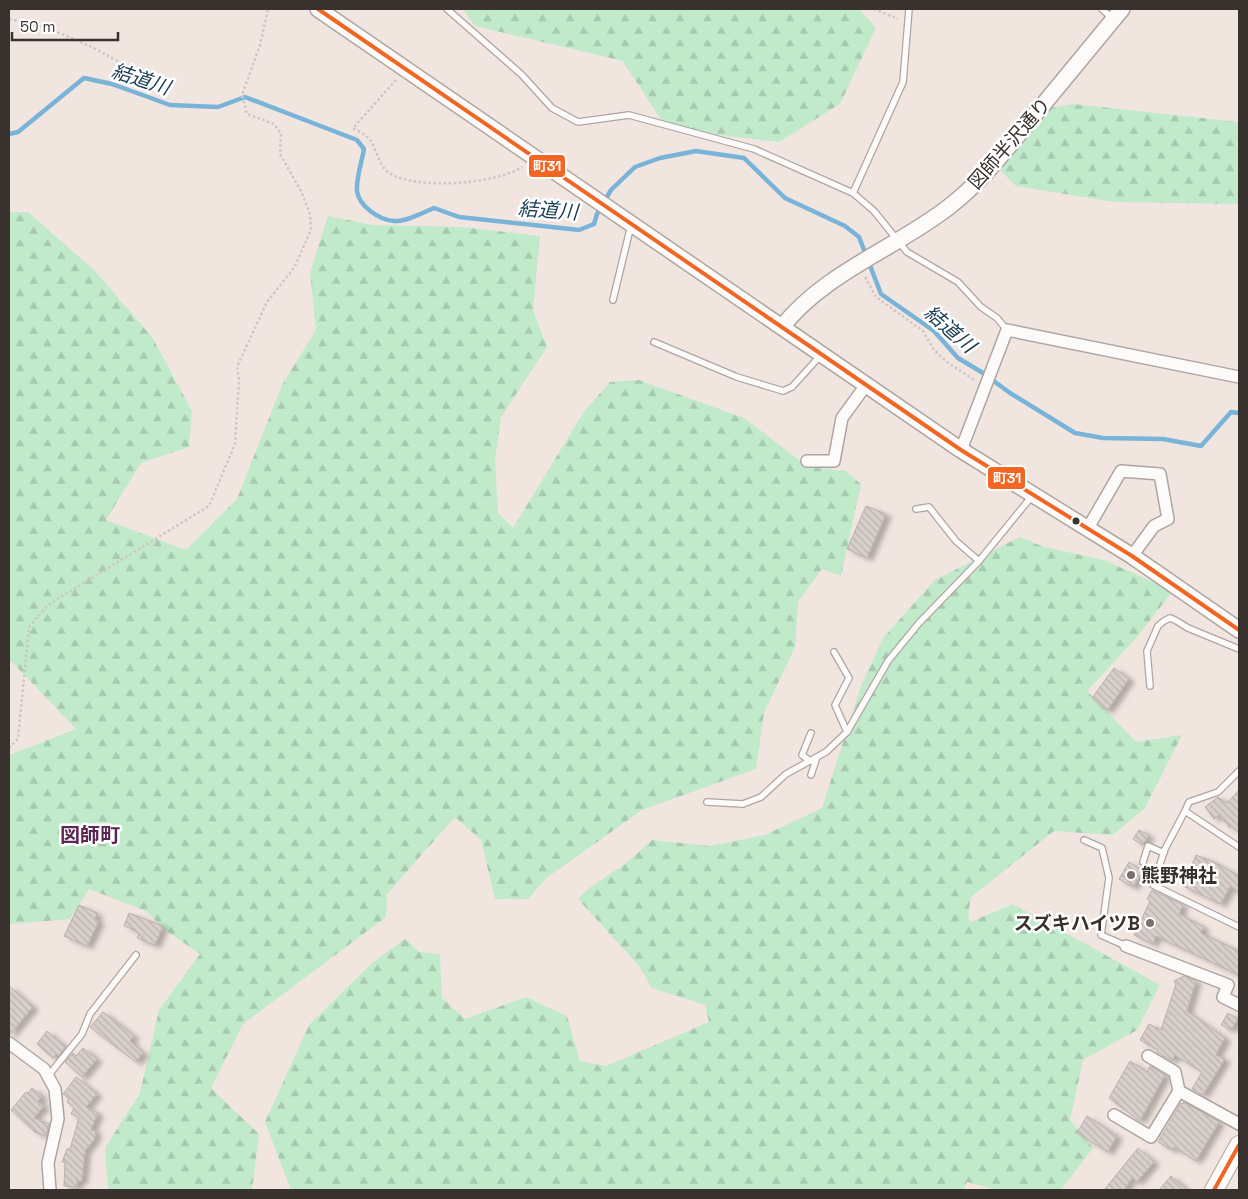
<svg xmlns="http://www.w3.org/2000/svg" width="1248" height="1199" viewBox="0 0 1248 1199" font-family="'Space Grotesk','Noto Sans JP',sans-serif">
<defs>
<pattern id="forest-firs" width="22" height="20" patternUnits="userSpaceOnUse" patternTransform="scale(1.25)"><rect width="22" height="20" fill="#c1eacb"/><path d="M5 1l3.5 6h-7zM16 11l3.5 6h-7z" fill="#a7c9af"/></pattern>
<pattern id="building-back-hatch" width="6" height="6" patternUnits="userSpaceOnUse" patternTransform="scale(1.25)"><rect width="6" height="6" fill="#d8cfcb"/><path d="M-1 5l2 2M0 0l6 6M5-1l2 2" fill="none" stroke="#bab2af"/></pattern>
<filter id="shadow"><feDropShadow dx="5.5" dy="3" stdDeviation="2.5" flood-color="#0004"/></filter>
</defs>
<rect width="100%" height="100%" fill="#f1e5e0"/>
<!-- forest -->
<path fill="url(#forest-firs)" d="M463,9h396l17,19 -36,76 -61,38 -112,-13 -44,-68 -148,-35z
M1073,104l166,18v82l-125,-2 -98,-16 -14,-14 2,-24 35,-38z
M9,212h19l67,59 57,66 40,74 -3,36 -48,16 -35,57 80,30 51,-51 45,-114 34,-55 -6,-57 18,-57 45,9 89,2 78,9 -7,75 14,36 -46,70 -6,44 3,52 15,15 70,-115 27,-31 29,-2 105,38 64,49 37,4 16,13 -20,92 -19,-7 -24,33 -3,45 -31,66 -8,56 -114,41 -97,69 -17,20h-33l-14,-59 -26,-23 -68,77 -1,23 -143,107 -32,64 48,46 -7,56h-144l-3,-42 35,-55 19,-83 41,-56 -36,-25 -18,-18 -57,-22 -19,30 -61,5v-169l67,-26 -67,-70z
M1020,537l24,10 60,13 69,31 -36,46 -50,54 49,51 46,-7 -37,73 -32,27 -59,-4 -83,66 -3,18 2,7 43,-18 147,81 -23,45 -54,30 -13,60 23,28 -32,42h-63l-31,-8 -4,8h-672l-26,-68 44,-97 63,-62 33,-24 14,13 21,2 2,44 23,21 61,-22 41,19 13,45 26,5 103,-44 -4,-17 -53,-17 -13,-22 -61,-67 11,-11 36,-24 27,-24 58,6 55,-11 57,-27 39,-122 22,-48 52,-58z"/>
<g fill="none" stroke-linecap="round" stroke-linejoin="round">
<!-- stream -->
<path stroke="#79b3d8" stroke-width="4.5" d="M9,134l9,-2 66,-54 28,6 58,21 48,2 27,-10 112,43 7,9c-2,12 -8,29 -7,42 2,15 22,29 37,30 12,1 28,-8 40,-13l25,9 120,13 15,-6 3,-10 14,-24 24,-23 25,-9 36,-7 48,7 41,40 60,28 14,11 22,57 53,37 24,27 25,15 27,20 65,40 28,5 60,1 38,7 30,-34 8,1"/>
</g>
<!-- building -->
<path fill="url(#building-back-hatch)" stroke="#b9b0ac" filter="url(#shadow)" d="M866,506l20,8 -19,44 -20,-9z
M1114,668l15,11 -22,32 -15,-13z
M1239,790v43l-7,-7 -2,2 -11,-13 -5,4 -9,-12 13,-10 9,6z
M1139,830l10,5 -6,10 -10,-6z
M1196,855l18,7 25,14v16l-9,-5 -9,17 -38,-18z
M1129,862l14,9 -10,16 -14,-8z
M1152,890l31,15 -4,9 25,13 -3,6 38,18v24l-83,-39 -3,8 -19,-9 16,-34 -3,-2z
M79,905l18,8 -2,6 4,2 -12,25 -23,-10z
M129,913l34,13 -8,19 -18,-7 2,-4 -4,-4 -11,-4z
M1184,976l12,5 -9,30 38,27 -9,17 9,4 -22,36 -11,-6 10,-17 -27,-17 -3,6 -15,-9 1,-2 -18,-10 9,-16 12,6 15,-46 -2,-3z
M9,986l24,21 -24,29z
M103,1012l31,24 -4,5 13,12 -7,9 -46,-35z
M1228,1013l10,6 -7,11 -10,-5z
M47,1031l18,16 -7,10 -2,-2 -3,3 -16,-14z
M83,1048l14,11 -15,18 -17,-15 8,-9 3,3z
M1130,1061l17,11 3,-6 15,9 -25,46 -31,-23z
M76,1077l21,17 -11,13 12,6 -7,17 5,1 -2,9 -9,11 -3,30h-5v6l-13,-1 1,-24h-3l5,-13h3l9,-31 -8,-4 3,-6 -7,-6 2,-3 -6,-5z
M32,1088l10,8 -4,5 6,5 -10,12 15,6 -3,12 -11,-4 -24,-22 15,-18 2,1z
M1184,1102l35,20 -23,39 -22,-14 -2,3 -14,-8 23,-39 2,1z
M1087,1116l30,20 -9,16 -31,-19z
M1138,1148l16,14 -17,20 -5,-4 -8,12h-20z
M1171,1176l16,14h-28z"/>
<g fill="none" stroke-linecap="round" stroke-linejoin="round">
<defs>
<path id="lane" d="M447,9l75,66 30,33 26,14 51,-7 125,34 99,44 21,18 33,41 51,30 23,25 16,11 10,12
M1102,9l11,10
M853,193l50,-111 6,-73
M613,300l18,-75
M654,342l83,35 46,14 9,-4 28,-31
M916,509l13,-2 27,34 23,20
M834,652l15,26 -14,27 12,27
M1150,686l-3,-35 11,-25 6,-5 6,-3 5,2 13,8 51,21
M810,761l-8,-6 9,-22
M1239,771l-21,21 -29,10 -4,9 54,36
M811,775l6,-18
M707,802l36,2 18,-7 25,-23 40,-22 21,-20 41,-71 31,-38 60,-62 53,-65
M1185,811l-20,38 -12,36 86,42
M1084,840l18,8 7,30 -8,57 25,11
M1143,862l5,-16 16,7
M48,1076l34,-42 8,-20 46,-59"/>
<path id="street" d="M961,450l46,-120 232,47
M807,461h27l8,-43 24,-33
M1088,528l33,-57 39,3 8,45 -14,7 -22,30
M1126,946l102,39 -5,12 16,8
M9,1043l35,26 11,20 3,30 -10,44 2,27
M1148,1056l27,16 4,19
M1114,1115l37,22 28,-46 60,33"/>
<path id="secondary" d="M318,9l643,441 171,106 107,74
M782,327c43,-55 115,-79 168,-121 30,-23 54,-54 78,-83 31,-38 63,-76 94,-114"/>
<path id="primary" d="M1214,1190l25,-45"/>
</defs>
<!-- lane casing -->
<use href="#lane" stroke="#aea5a1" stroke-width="8"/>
<!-- street casing -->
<use href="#street" stroke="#aea5a1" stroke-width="14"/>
<!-- secondary casing -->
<use href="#secondary" stroke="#aea5a1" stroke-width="18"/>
<!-- primary casing -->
<use href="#primary" stroke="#aea5a1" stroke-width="20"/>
<!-- path -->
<path stroke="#ccc7c5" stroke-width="2.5" stroke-dasharray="2.5 2.5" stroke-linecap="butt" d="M874,9l24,10
M9,19c47,9 82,26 122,50
M396,80l-43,48c5,3 12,6 16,11 8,9 9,26 19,33 25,19 108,12 134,-5
M865,277l11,20 47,34 11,19 13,12 29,19
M9,748l9,-9 11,-112 19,-22 161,-99 26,-62 4,-64 -2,-13 30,-65 27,-34 17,-38 -1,-16 -9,-23 -21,-37 1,-20 -7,-10 -27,-10 -5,-19 18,-50 8,-36"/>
<!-- lane -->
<use href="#lane" stroke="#fdfbfa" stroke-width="5.5"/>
<!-- street -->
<use href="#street" stroke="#fdfbfa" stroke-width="11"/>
<!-- secondary -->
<use href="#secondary" stroke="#fdfbfa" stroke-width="15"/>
<!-- primary -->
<use href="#primary" stroke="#fdfbfa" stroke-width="18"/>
<defs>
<path id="bus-1" d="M318,9l643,441 171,106 107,74
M1214,1190l25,-45"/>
</defs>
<!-- bus-1 casing -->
<use href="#bus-1" stroke="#fff" stroke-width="8"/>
<!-- bus-1 -->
<use href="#bus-1" stroke="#f26522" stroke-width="4"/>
</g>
<!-- markers -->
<circle fill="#39312d" stroke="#fff" stroke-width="2" cx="1076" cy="521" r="4.5"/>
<g fill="#79706c" stroke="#fff" stroke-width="2">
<circle cx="1131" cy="875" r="5"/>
<circle cx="1150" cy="923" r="5"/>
</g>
<g text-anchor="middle" stroke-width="5" stroke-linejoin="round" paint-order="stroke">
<!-- street labels -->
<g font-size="19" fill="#39312d" stroke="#fff">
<text transform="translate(1009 143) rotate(-49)" y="7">図師半沢通り</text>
</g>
<!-- poi labels -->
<g font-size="19" font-weight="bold" fill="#39312d" stroke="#fff" text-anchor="start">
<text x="1141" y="882">熊野神社</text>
<text x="1140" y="930" text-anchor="end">スズキハイツB</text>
</g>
<!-- water labels -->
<g font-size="20" font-style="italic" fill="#183d54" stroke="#fff">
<text transform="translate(141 79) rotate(18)" y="7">結道川</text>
<text transform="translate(548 210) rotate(4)" y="7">結道川</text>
<text transform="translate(950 329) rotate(41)" y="7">結道川</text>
</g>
<!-- neighbourhood labels -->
<g font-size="20" font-weight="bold" fill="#5c2653" stroke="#fff">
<text x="90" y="842">図師町</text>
</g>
</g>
<g stroke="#fff" stroke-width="2">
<rect x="528" y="154" width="38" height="24" rx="5" fill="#f26522"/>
<rect x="987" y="466" width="39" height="24" rx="5" fill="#f26522"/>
</g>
<g font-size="14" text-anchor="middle" font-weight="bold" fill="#fff">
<text x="547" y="171">町31</text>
<text x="1007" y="483">町31</text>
</g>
<!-- border -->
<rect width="1248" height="1199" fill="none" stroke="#39312d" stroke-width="20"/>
<!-- scale -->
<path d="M12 32v8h106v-8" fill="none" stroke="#39312d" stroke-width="2.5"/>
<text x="20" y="32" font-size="15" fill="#39312d" stroke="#ffffff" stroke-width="4" paint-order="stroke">50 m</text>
</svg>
